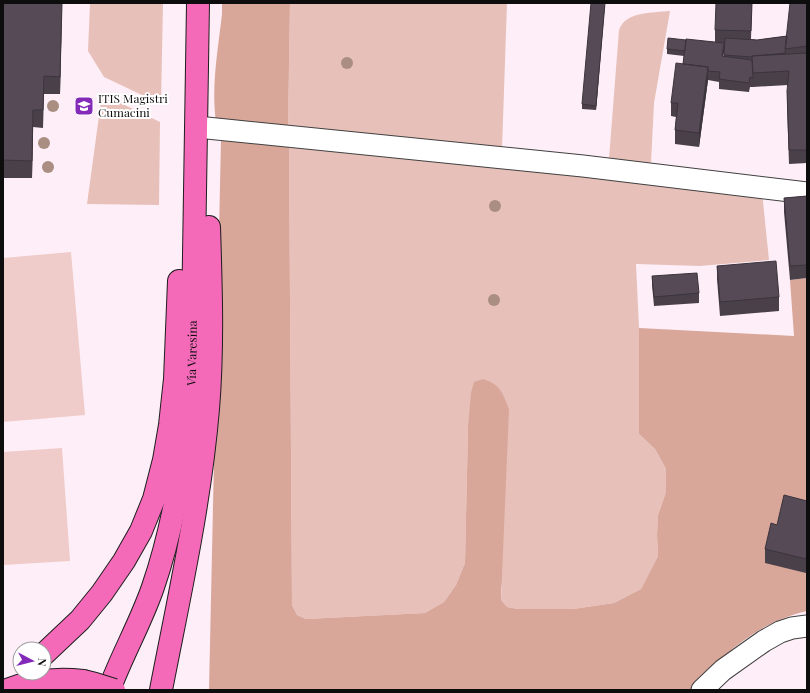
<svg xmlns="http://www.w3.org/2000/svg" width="810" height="693" viewBox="0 0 810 693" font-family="'Playfair Display',serif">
<rect width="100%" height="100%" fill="#feeef7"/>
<!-- green -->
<path fill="#e7c0b9" d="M90,3h73l-2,101 -57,-27 -16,-26z
M290,3h217l-5,146 -214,-20z
M670,11l-16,92 -3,60 -42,-4 10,-129c7,-19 33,-17 51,-19z
M102,94l58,28 -1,83 -72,-1z
M289,144l473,48 7,68 -69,6 -64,-2 3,64v106l16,15 11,20v23l-8,23 -1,20 1,21 -17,33 -27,14 -41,6h-55l-11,-2 -6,-7 1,-13 -34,-160 -3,136 -9,22 -12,17 -19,11 -119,6 -9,-4 -5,-10z"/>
<!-- forest -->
<path fill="#d8a799" d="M222,3h68l-2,126 -72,-7c-5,-36 2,-72 6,-108z
M221,140l68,4 3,461 5,10 9,4 119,-6 19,-11 12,-17 9,-22 3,-136 3,-34 3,-11 9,-3c18,6 19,13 26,30l-8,191 6,7 11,2h55l41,-6 27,-14 17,-33 -1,-21 1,-20 8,-23v-23l-11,-20 -16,-15v-106l155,8 -4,-56 17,-2v333c-50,12 -83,42 -116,79h-482z"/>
<!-- pitch -->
<path fill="#efcbca" d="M71,252l14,163 -82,7v-164z
M62,448l8,113 -67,4v-113z"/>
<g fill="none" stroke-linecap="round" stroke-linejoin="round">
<defs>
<path id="minor" d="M197,127l386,39 224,27
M702,690l21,-20 41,-29 16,-9 12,-4 15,-2"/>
<g id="major">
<path d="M44,654l36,-34 22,-27 22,-32 17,-30 13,-32 10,-39 6,-35 5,-46 4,-98"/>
<path d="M7,690c26,-10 49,-12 76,-9"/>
<path id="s1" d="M109,690c13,-35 32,-68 44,-103 23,-67 32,-137 39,-206l6,-378"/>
<path d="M161,690c18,-93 39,-186 47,-281 5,-60 3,-121 1,-182"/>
</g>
</defs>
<!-- minor casing -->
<use href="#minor" stroke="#404040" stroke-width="23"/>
<!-- major casing -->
<use href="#major" stroke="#1e1e1e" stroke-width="24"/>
<!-- minor -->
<use href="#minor" stroke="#fff" stroke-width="21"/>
<!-- major -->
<use href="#major" stroke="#f469b8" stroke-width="22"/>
<defs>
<path id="major-bridge" d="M83,681l12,3 19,6"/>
</defs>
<!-- major-bridge casing -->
<use href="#major-bridge" stroke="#1e1e1e" stroke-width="24" stroke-linecap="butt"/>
<!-- major-bridge -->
<use href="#major-bridge" stroke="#f469b8" stroke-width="22"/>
</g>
<!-- trees -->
<g fill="#a98e81">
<circle cx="347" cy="63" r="6"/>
<circle cx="53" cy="106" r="6"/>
<circle cx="44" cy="143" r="6"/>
<circle cx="48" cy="167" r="6"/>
<circle cx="495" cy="206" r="6"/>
<circle cx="494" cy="300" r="6"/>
</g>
<!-- wall -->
<path fill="#494049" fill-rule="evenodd" d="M3,3h59l-2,91h-16l-1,34 -10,-1 -1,51h-29z
M605,3l-9,107 -14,-1v-5z
M752,3l-1,36 6,1 30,-4 20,-33v160l-18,1 -2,-60 1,-19 -35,2h-3l-1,5 -30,-3v-7l-11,-2 -9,67 -24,-3v-14l1,-13 -5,-1v-13l12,-39 1,-8 -17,-2v-5l19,-9 29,2v-12zM724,44v12h-1z
M807,196v82l-17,2 -6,-68v-14z
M717,266l62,31v14l-59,5 -3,-37z
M652,276l47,17v10l-45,3 -2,-21z
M807,501l-1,72 -41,-10v-14l12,-24z"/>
<!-- shaded-wall -->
<path fill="#3c343c" d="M62,3v6l-2,85v-17z
M605,3v1l-9,106v-4z
M724,43v9l-2,14v-10z
M708,67v13l-9,67v-14z
M33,110v17l-1,51v-17z
M807,554v14l-1,5v-14z"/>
<!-- building -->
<path fill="#554a55" stroke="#3c343c" d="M3,3h59l-2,74 -16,-1 -1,34h-10l-1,51 -29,-1z
M591,3h14l-9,103 -14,-2z
M716,3h36l-1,28 -36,-1z
M790,3h17v43l-22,3z
M787,36l-2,17 -9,1 -24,2v1l-28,-2 1,-17 32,2z
M668,38l18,2 -1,11 -18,-2z
M686,39l38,4 -2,13 30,4 1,18 -3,-1 -1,6 -30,-4 1,-7 -12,-1v-4l-25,-3z
M807,53v97h-18l-2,-59 2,-20 -36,2 -1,-17z
M676,63l32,4 -9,66 -24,-3 3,-27h-7z
M807,196v69l-17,1 -6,-68z
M776,261l3,36 -59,5 -3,-36z
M697,273l2,20 -45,4 -2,-21z
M784,495l23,6v53l-1,5 -41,-10 6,-26 6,2z"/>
<!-- icons -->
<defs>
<symbol id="university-square" viewBox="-11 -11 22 22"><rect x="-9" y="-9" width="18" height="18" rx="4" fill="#832ab8" stroke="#fff"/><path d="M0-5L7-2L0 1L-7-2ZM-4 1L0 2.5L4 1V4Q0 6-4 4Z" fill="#fff"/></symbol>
</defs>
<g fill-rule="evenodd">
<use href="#university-square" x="73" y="95" width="22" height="22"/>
</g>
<g text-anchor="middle" stroke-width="4" stroke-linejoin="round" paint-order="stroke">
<!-- poi labels -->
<g font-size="12" fill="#0d0d0d" stroke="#fff" text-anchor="start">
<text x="98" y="103">ITIS Magistri<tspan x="98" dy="14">Cumacini</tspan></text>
</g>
<!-- street labels -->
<g font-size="12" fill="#0d0d0d" stroke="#fff">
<text dy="4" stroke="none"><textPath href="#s1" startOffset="350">Via Varesina</textPath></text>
</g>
</g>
<!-- border -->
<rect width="810" height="693" fill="none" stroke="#0d0d0d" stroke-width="8"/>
<!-- north arrow -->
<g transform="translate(32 661) rotate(97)"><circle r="19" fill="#ffffff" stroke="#9e9e9e"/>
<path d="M0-3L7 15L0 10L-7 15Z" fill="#832ab8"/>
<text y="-6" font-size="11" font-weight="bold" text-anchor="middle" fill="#0d0d0d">N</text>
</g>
</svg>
